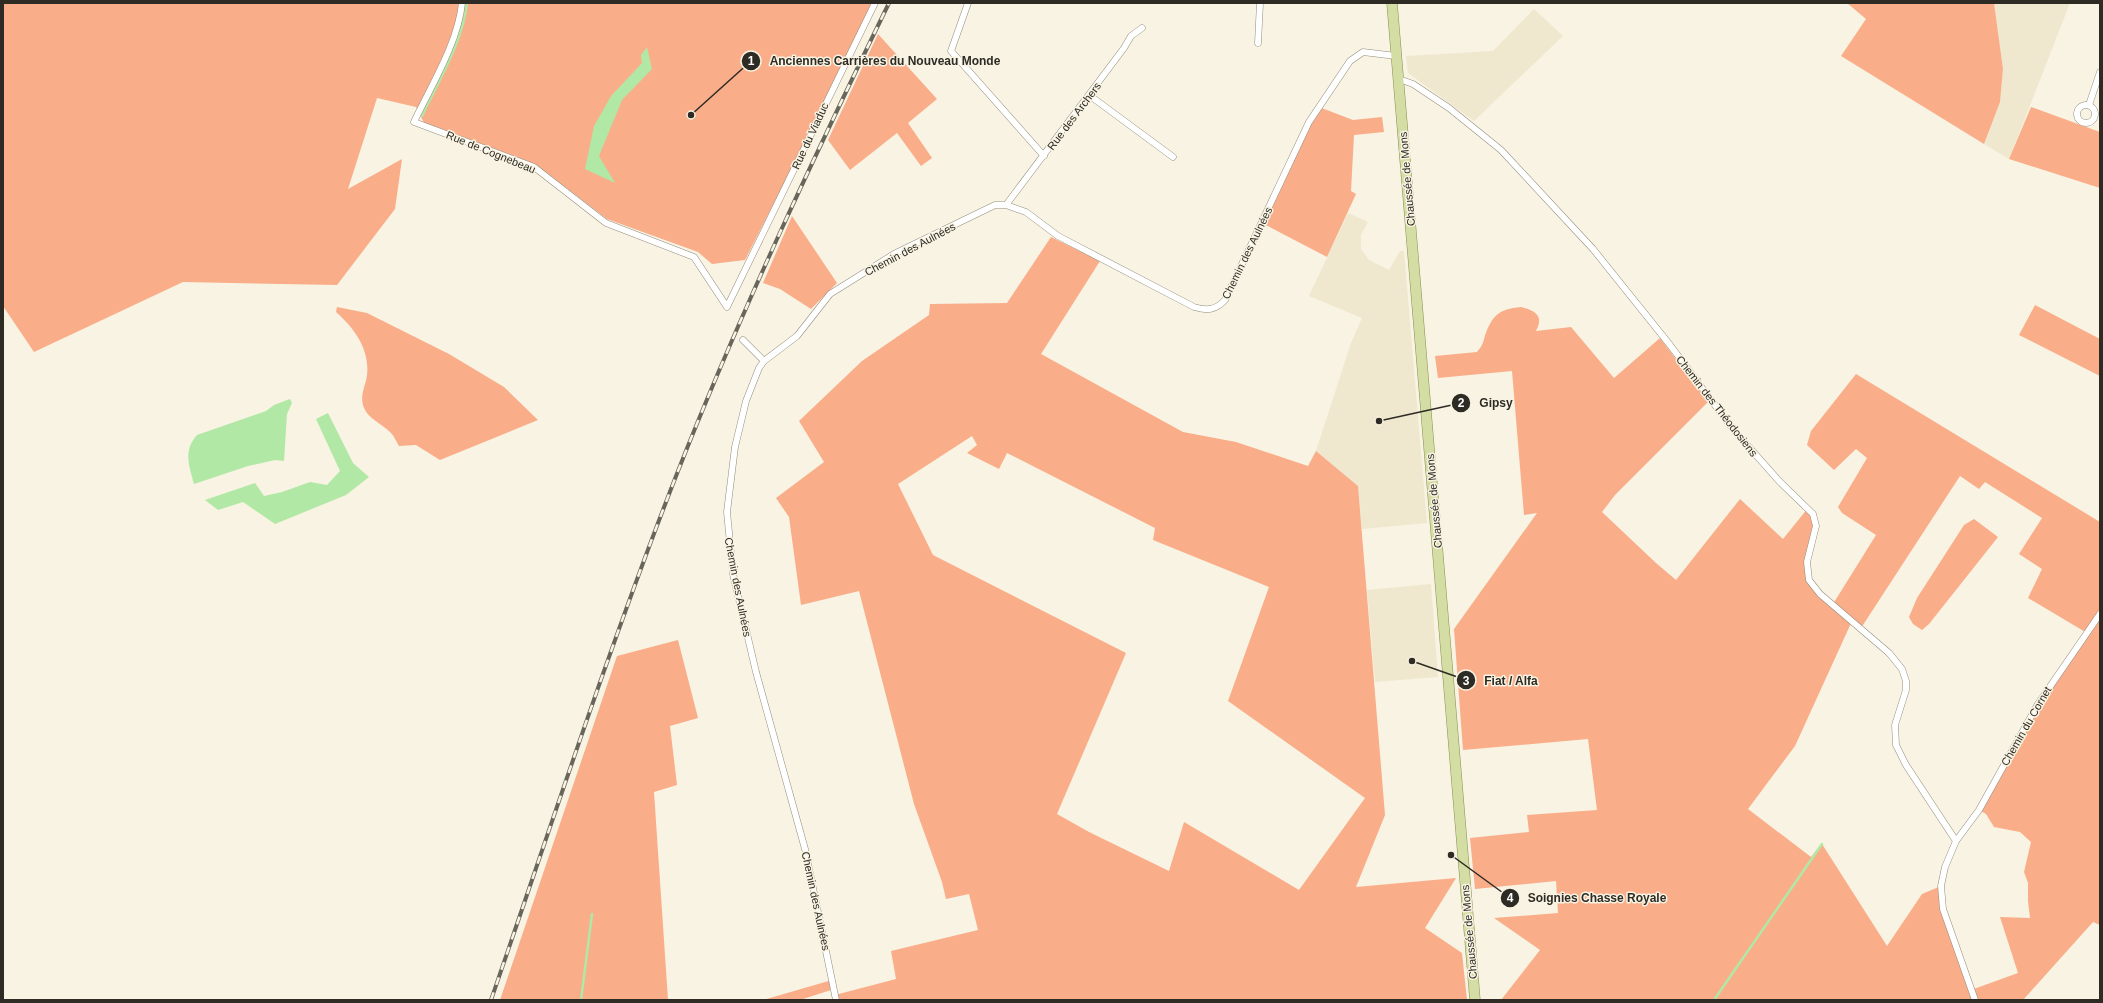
<svg xmlns="http://www.w3.org/2000/svg" width="2103" height="1003" viewBox="0 0 2103 1003" font-family="Arial,sans-serif">
<rect width="100%" height="100%" fill="#f8f3e2"/>
<!-- built -->
<path fill="#efe8cf" d="M1994,3h76l-61,156 -25,-15 16,-42 3,-33z
M1534,9l29,27 -89,85 -66,-48 -2,-17 87,-5z
M1348,213l20,9 -7,13v14l8,11 20,10 11,-19h4l23,272 -65,6 -4,-43 -42,-35 35,-108 11,-25 -53,-22z
M1431,584l7,93 -63,5 -8,-92z"/>
<!-- green -->
<path fill="#faad89" fill-rule="evenodd" d="M3,3h872l-130,257 -33,4 -14,-12 -91,-33 -72,-55 -111,-41 -8,-16 -39,-9 -29,91 54,-30 -7,50 -58,76 -154,-3 -149,70 -31,-46z
M1847,3h147l9,66 -3,33 -16,42 -143,-88 25,-37z
M878,34l59,65 -29,24 24,35 -11,8 -24,-33 -47,37 -22,-30z
M1319,107l34,13 29,-3 2,15 -30,3 -3,56 5,3 -29,63 -65,-34z
M2031,107l69,25v56l-91,-29z
M792,216l45,67 -26,26 -31,-20 -17,-6z
M1051,237l49,24 -59,93 142,78 53,10 72,24 8,-15 42,35 27,329 -29,72 100,-9 -31,50 37,25 5,47h-631l-1,-5 61,-16 -5,-28 87,-21 -9,-36 -23,5 -4,-17 -28,-78 -55,-213 -58,14 -12,-88 -13,-19 48,-36 -25,-41 63,-60 67,-46 1,-11 77,-1zM972,436l5,9 -10,8 32,16 8,-16 148,75 -2,12 116,47 -41,114 137,97 -66,92 -115,-68 -15,49 -80,-39 -32,-18 69,-161 -193,-98 -35,-71z
M2035,305l65,34v37l-81,-41z
M337,307l30,6 82,41 55,33 34,33 -98,40 -24,-15 -17,1c-3,-5 -5,-10 -8,-13 -9,-10 -24,-14 -28,-28 -3,-11 3,-20 4,-30 3,-26 -13,-47 -31,-63z
M1521,307c15,4 23,9 15,24l35,-4 43,51 46,-40 48,64 -93,93 -13,17 54,51 20,17 64,-81 43,40 25,-31 7,12 -8,42 2,18 24,24 43,-69 -34,-22 -4,-6 29,-49 -11,-9 -22,21 -27,-25 4,-14 45,-57 244,148v403l-7,-3 -70,78h-522l39,-50 -46,-32 64,-5 -2,-32 -81,8 -5,-51 59,-6 -2,-17 70,-5 -9,-71 -125,11 -9,-121 83,-116 -13,2 -12,-144 -74,7 -3,-22 42,-4c8,-9 6,-13 10,-22 8,-18 16,-21 34,-23zM1960,476l19,13 6,-7 57,36 -23,36 23,15 -14,29 59,35 -65,99 -43,78 7,4 8,13 26,5 11,10 -7,30 4,11v18l2,17 -30,-1 18,56 -47,17 -29,-93 -1,-11 -19,8 -35,52 -65,-102 -11,13 -63,-48 47,-63 57,-125 9,7z
M1974,519l24,18 -69,87 -7,6 -9,-6 -4,-7 8,-19 47,-73z
M678,640l20,78 -28,8 7,59 -23,7 14,208h-168l117,-344z
M832,980l2,9 -34,11h-37z"/>
<!-- water -->
<path fill="#b1e8a5" d="M647,47l5,22 -30,31 -23,56 16,27 -30,-14 9,-43 17,-30 31,-33 -1,-8z
M290,399l2,4 -5,11 -3,47 -9,-1 -27,6 -54,18c-5,-19 -11,-33 3,-49l69,-24 8,-6z
M328,413l25,50 16,14 -23,18 -71,29 -32,-22 -25,8 -13,-10 50,-17 9,13 18,-4 28,-10 17,3 13,-14 -24,-52z"/>
<g fill="none" stroke-linecap="round" stroke-linejoin="round">
<!-- stream -->
<path stroke="#b1e8a5" stroke-width="2.5" d="M422,116c16,-34 41,-75 45,-113
M581,1000l11,-86
M1714,1000l108,-156"/>
<defs>
<path id="street" d="M462,3c-4,40 -31,83 -48,119l120,45 72,56 88,34 33,50 148,-304
M968,3l-17,48 93,105
M1258,43l2,-40
M1399,79l14,5 36,24 52,42 92,99 77,96 62,83 47,53 34,33 3,12 -9,36 2,18 11,14 69,59 13,16 4,12v9l-11,35 1,20 10,20 50,76
M1089,95l84,62
M2089,105l11,-33
M2077 114a9 9 0 1 1 18 0a9 9 0 1 1-18 0Z
M1006,205l118,-157 7,-12 11,-8
M743,340l21,21
M836,1000l-31,-151 -49,-177 -23,-98 -6,-62 8,-65 11,-46 13,-33 5,-7 33,-25 33,-42 64,-40 101,-49h11l20,7 32,24 136,71c13,4 22,3 31,-7l84,-178 41,-61 13,-9 33,4
M1975,1000l-32,-91 -2,-23 4,-19 11,-26 23,-31 59,-106 62,-90"/>
<path id="primary" d="M1392,3l83,997"/>
</defs>
<!-- street casing -->
<use href="#street" stroke="#928d7e" stroke-width="7"/>
<!-- primary casing -->
<use href="#primary" stroke="#87904f" stroke-width="11"/>
<!-- street -->
<use href="#street" stroke="#fff" stroke-width="6"/>
<!-- primary -->
<use href="#primary" stroke="#d4dda3" stroke-width="10"/>
<defs>
<path id="rail" d="M491,1000c61,-177 119,-355 187,-529 63,-160 136,-314 211,-468"/>
</defs>
<!-- rail casing -->
<use href="#rail" stroke="#68655b" stroke-width="4"/>
<!-- rail -->
<use href="#rail" stroke="#f8f3e2" stroke-width="2.5" stroke-dasharray="8" stroke-linecap="butt"/>
</g>
<g text-anchor="middle" stroke-width="3" stroke-linejoin="round" paint-order="stroke">
<!-- street labels -->
<g font-size="11" fill="#2d2b24" stroke="#f8f3e2">
<text transform="translate(1074 116) rotate(-53)" y="4">Rue des Archers</text>
<text transform="translate(810 136) rotate(-65)" y="4">Rue du Viaduc</text>
<text transform="translate(491 152) rotate(22)" y="4">Rue de Cognebeau</text>
<text transform="translate(1407 179) rotate(-95)" y="4">Chaussée de Mons</text>
<text transform="translate(910 249) rotate(-28)" y="4">Chemin des Aulnées</text>
<text transform="translate(1247 253) rotate(-64)" y="4">Chemin des Aulnées</text>
<text transform="translate(1717 406) rotate(52)" y="4">Chemin des Théodosiens</text>
<text transform="translate(1434 501) rotate(-95)" y="4">Chaussée de Mons</text>
<text transform="translate(738 587) rotate(79)" y="4">Chemin des Aulnées</text>
<text transform="translate(2026 726) rotate(-60)" y="4">Chemin du Cornet</text>
<text transform="translate(816 901) rotate(78)" y="4">Chemin des Aulnées</text>
<text transform="translate(1469 932) rotate(-95)" y="4">Chaussée de Mons</text>
</g>
</g>
<!-- callouts -->
<path fill="none" stroke="#2d2b24" stroke-width="1.5" d="M691 115L751 61M1379 421L1461 403M1412 661L1466 680M1451 855L1510 898"/>
<g fill="#2d2b24" stroke="#f8f3e2" stroke-width="1.5">
<circle cx="691" cy="115" r="4"/>
<circle cx="1379" cy="421" r="4"/>
<circle cx="1412" cy="661" r="4"/>
<circle cx="1451" cy="855" r="4"/>
<circle cx="751" cy="61" r="10"/>
<circle cx="1461" cy="403" r="10"/>
<circle cx="1466" cy="680" r="10"/>
<circle cx="1510" cy="898" r="10"/>
</g>
<g font-size="12" text-anchor="middle" font-weight="bold" fill="#fff">
<text x="751" y="65">1</text>
<text x="1461" y="407">2</text>
<text x="1466" y="685">3</text>
<text x="1510" y="902">4</text>
</g>
<g font-size="12" text-anchor="middle" font-weight="bold" fill="#2d2b24" stroke="#f8f3e2" stroke-width="3" stroke-linejoin="round" paint-order="stroke">
<text x="885" y="65">Anciennes Carrières du Nouveau Monde</text>
<text x="1496" y="407">Gipsy</text>
<text x="1511" y="685">Fiat / Alfa</text>
<text x="1597" y="902">Soignies Chasse Royale</text>
</g>
<!-- border -->
<rect width="2103" height="1003" fill="none" stroke="#2d2b24" stroke-width="8"/>
</svg>
